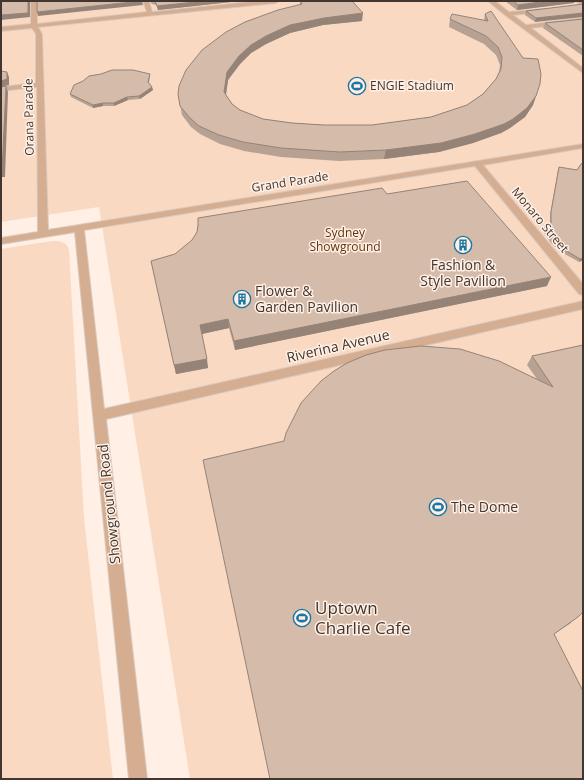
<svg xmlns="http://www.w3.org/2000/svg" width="584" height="780" viewBox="0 0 584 780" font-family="'Open Sans',sans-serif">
<rect width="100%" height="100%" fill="#ffefe4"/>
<!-- green -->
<path fill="#fad9c3" d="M1,1h582v778h-393l-91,-572 -98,15z
M52,241c9,0 14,0 17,9l15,268 29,261h-112v-530z"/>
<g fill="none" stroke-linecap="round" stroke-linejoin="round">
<defs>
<path id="street" d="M31,1h6v23l110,-12 -4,-11h6l3,11 107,-11h20l-3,2 -238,24 4,7 6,196 535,-86v4l-100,17 100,119v11l-4,-1 -104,-128 -391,64 20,179 479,-108v8l-477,110 41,360h-18l-54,-547 -74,12v-6l37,-6 -1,-145 -36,4v-4l35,-4v-49l-4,-6 -31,3v-4l30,-3z
M488,1h7l14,11 35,-3v2l-2,1 -29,3 13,10 57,-7v4l-52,6 52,40v5l-78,-58z
M575,1l8,1v4z"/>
</defs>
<!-- street casing -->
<use href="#street" stroke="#d9cac0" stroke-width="2"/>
<!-- street -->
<use href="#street" fill="#d5ae92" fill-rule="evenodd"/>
</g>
<!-- wall -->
<path fill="#b7a192" d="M150,1h81v1l-73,8 -2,-5 -4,-1z
M300,1l62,20 -39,4 -33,8 -24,11 -15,9 -11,11 -12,16 -2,15 6,9 8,6 23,9 29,4 32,2h48l59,-8 36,-12 16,-11 13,-15 3,-7 1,-7 -4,-10 -12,-11 -35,-17 1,-8 34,1 1,-6 55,70 -7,21 -8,12 -15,11 -9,5 -28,10 -34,9 -55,7 -45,2 -58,-4 -37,-6 -24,-7 -20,-10 -9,-7 -9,-12 -4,-21 122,-89z
M505,1h70l-1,2 -57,7z
M583,4l-48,18 -10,-7 1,-4z
M583,19v37l-40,-28 2,-5z
M101,74l49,3 -1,6 3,4 1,3 -13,9 -12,1 -14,6h-11l-10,2 -22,-11 -1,-3z
M559,167l24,93 -4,2 -16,-9 -12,-10 -8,-12 1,-4h6v-12l8,-45z
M387,194l160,92 -312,64 -6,-22 -27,6 6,34 -32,6 -25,-113z
M583,345l-12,278 -17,11 -270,-193 253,-62 -10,-14 5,-9z"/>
<!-- shaded-wall -->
<path fill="#958377" d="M28,1h2v16l-29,3v-5z
M142,1l1,4 -105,11 -1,-4z
M205,1h26v1l-73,8 -1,-4z
M548,1h27l-1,2 -57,7 1,-5z
M363,13l-1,8 -39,4 -33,8 -24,11 -15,9 -11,11 -12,16 -3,21 -1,-9 3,-20 12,-16 12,-11 15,-9 24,-11 34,-7z
M583,13v4l-48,5 1,-4z
M7,72l2,5v8l-8,2v-6z
M6,86l2,6 -3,85h-4z
M152,87l1,3 -13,9 -1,-3z
M536,96l-3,9 -8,12 -15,11 -9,5 -28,10 -34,9 -55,7 2,-9z
M127,97l1,3 -14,6v-3z
M103,103v3l-10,2v-3z
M583,258v2l-4,2 1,-3z
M551,277l-4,9 -312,64 -1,-9z
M228,319l1,9 -27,6 -2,-9z
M207,359l1,9 -32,6 -2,-9z"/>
<!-- building -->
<path fill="#d5bbaa" stroke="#958377" d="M1,1h27v12l-27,2z
M37,1h105l-105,11z
M155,1h50l-48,5z
M300,1h52l11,12 -39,5 -34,7 -24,11 -15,9 -12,11 -12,16 -3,20 8,12 8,6 23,9 29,4 32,2h48l59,-8 36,-12 16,-11 13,-15 5,-10 1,-12 -4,-10 -12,-11 -36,-17 2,-5 36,7 -3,-7 6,-3 32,47 15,1 3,15 -1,10 -4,12 -9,12 -14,11 -9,5 -29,10 -34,9 -55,7 -46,2 -59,-4 -38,-6 -24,-7 -20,-9 -9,-8 -10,-12 -2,-12 1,-8 7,-16 16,-20 24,-18 19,-10 33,-12 24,-6z
M513,1h35l-30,4z
M583,4v9l-47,5 -10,-7z
M583,19v31l-38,-27z
M112,70h21l17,4 -2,8 4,5 -13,9 -12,1 -13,6h-11l-10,2 -23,-11 4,-9 9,-4 6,-5 12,-2z
M1,71l6,1v7l-6,2z
M6,86l-4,85h-1v-84z
M583,163v95l-3,1 -15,-9 -12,-11 -9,-12h7v-15l8,-45 18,3 4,-6z
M467,181l84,96 -317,64 -6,-22 -28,6 7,34 -33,6 -23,-104 24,-7 17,-14 5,-8 1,-7v-7l184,-30 5,6z
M583,345v267l-5,5 -24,17 29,57v88h-313l-67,-319 81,-19 2,-8 15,-30 20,-22 13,-10 13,-8 19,-8 19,-5 36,-4 39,3 39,12 54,26 -21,-31z"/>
<!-- icons -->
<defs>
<symbol id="stadium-ring" viewBox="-11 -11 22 22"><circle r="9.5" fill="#ffefe4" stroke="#1a77a5" stroke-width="1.5"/><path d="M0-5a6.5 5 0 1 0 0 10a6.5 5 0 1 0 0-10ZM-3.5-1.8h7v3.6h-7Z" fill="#1a77a5"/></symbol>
<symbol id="building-ring" viewBox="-11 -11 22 22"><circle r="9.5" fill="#ffefe4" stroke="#1a77a5" stroke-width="1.5"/><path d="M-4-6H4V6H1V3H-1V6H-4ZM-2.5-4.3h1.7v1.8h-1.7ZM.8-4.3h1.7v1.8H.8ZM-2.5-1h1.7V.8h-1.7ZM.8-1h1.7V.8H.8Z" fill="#1a77a5"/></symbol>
</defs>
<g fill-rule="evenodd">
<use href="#stadium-ring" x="347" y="76" width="20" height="20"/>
<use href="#building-ring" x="453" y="235" width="20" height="20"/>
<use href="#building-ring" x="232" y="289" width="20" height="20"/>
<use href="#stadium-ring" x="428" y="497" width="20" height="20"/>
<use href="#stadium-ring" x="292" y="608" width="20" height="20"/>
</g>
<g text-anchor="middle" stroke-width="3" stroke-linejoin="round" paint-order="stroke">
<!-- far-poi labels -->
<g font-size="12" fill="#413730" stroke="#ffefe4" text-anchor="start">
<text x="370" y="90">ENGIE Stadium</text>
</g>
<!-- far-street labels -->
<g font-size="12" fill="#413730" stroke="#ffefe4">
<text transform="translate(29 117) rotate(-91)" y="4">Orana Parade</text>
<text transform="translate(290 182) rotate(-9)" y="4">Grand Parade</text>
<text transform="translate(540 220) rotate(50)" y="4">Monaro Street</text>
</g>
<!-- far-park labels -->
<g font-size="12" fill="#61330c" stroke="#ffefe4">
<text x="345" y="237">Sydney<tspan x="345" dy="14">Showground</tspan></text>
</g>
<!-- poi labels -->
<g font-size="14" fill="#413730" stroke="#ffefe4" text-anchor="start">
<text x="463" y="270" text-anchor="middle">Fashion &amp;<tspan x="463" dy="16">Style Pavilion</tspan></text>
<text x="255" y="296">Flower &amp;<tspan x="255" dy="16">Garden Pavilion</tspan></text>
<text x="451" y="512">The Dome</text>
</g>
<!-- street labels -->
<g font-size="14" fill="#413730" stroke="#ffefe4">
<text transform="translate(338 346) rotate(-13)" y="5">Riverina Avenue</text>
<text transform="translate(109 504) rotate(-96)" y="5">Showground Road</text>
</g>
<!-- near-poi labels -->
<g font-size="17" fill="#413730" stroke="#ffefe4" text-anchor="start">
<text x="315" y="614">Uptown<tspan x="315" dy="20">Charlie Cafe</tspan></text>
</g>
</g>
<!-- border -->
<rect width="584" height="780" fill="none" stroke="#413730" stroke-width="4"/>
</svg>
